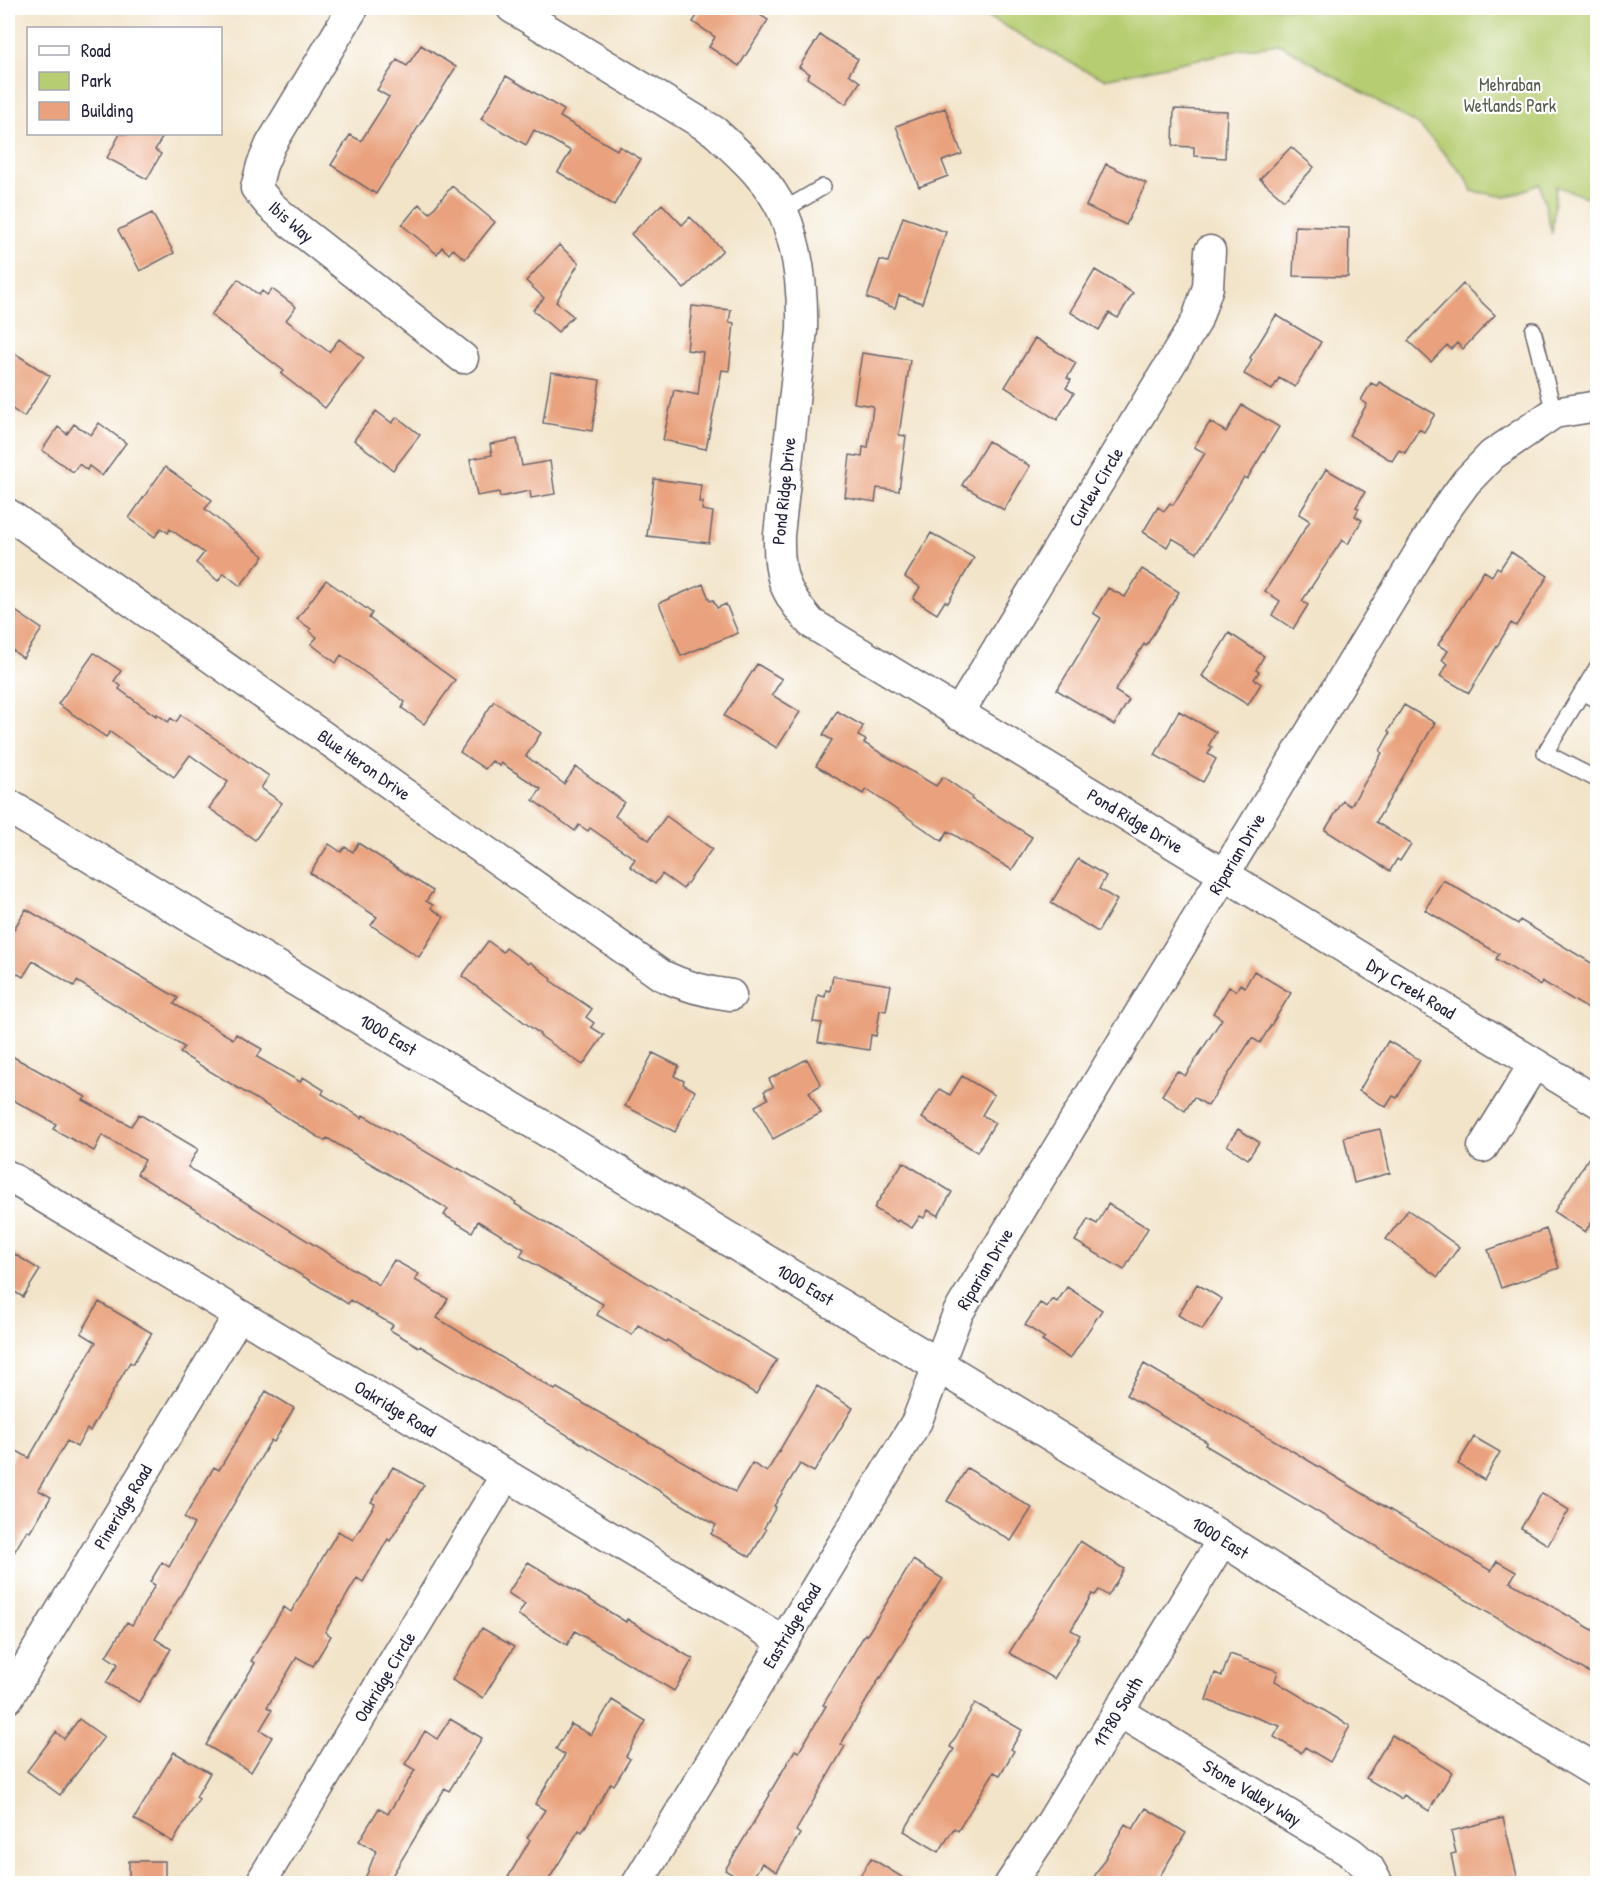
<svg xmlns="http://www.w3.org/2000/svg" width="1605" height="1891" viewBox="0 0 1605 1891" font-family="'Patrick Hand',sans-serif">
<rect width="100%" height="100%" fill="#fff"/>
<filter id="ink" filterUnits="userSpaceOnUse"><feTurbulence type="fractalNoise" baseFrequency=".0167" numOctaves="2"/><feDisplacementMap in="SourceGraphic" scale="12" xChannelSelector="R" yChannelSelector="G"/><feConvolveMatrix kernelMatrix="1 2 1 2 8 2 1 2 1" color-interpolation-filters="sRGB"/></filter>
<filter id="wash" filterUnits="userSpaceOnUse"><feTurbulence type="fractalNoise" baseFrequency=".008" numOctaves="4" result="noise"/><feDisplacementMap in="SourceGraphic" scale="24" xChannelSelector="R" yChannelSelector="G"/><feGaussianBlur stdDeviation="1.35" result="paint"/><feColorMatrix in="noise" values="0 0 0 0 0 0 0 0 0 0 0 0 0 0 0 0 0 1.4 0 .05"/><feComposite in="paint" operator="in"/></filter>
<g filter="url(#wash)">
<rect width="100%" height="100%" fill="#f2e4c9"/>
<!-- green -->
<path fill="#b6cd71" stroke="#6c7856" stroke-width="1.5" d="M973,8h624v193l-41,-15 -4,48 -12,-50 -33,13 -35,-6 -5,-12 -47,-53 -140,-82 -26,3 -149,32 -23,-10z"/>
<g id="blocks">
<!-- building -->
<path fill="#e9a27d" d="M702,8h47l19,12 -29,46 -30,-19 6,-10 -22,-15z
M820,35l38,24 -9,15 11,8 -14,22 -39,-26 3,-4 -11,-7z
M421,45l35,22 -80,127 -45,-29 19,-30 11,6 28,-44 -12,-7 20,-30 10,6z
M506,76l58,34 -4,7 57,33 2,-4 22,13 -27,46 -56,-33 13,-21 -37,-21 -8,15 -45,-26z
M945,108l17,46 -20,7 6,15 -29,11 -23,-61z
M1174,109l53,2 -2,47 -31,-2v-9l-21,-1z
M120,134h44l-9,16 6,4 -14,25 -40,-21z
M1291,147l23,20 -30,33 -24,-21z
M1106,164l40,19 -20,42 -40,-19z
M452,186l43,36 -30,37 -12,-10 -4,5 -7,-7 -5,7 -35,-29 17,-21 11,9z
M662,204l20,21 8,-8 33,33 -39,39 -53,-55z
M152,213l22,40 -34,18 -22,-41z
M903,217l43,15 -24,71 -23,-8 -4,13 -28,-10 13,-38 8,2z
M1295,226l54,2 -1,49 -55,-1z
M559,245l20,18 -23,39 17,14 -15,16 -25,-22 11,-12 -18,-17z
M1095,270l38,23 -15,25 -9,-5 -10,17 -29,-18z
M238,279l21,16 3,-4 5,4 5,-6 24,18 -10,13 43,32 10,-13 25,19 -39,50 -44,-34 3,-3 -73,-56z
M1463,284l32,31 -32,34 -6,-6 -6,6 -4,-4 -16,17 -23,-21z
M692,306l39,4 -2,12 5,1 -5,48 -7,-1 -16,79 -43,-9 11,-50 24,5 5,-43 -16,-2z
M1276,315l45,27 -26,45 -16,-9 -7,12 -28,-16 8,-14 -2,-2z
M1035,338l41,25 -9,15 4,2 -5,8 8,5 -17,27 -52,-33z
M8,349l42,27 -26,41 -16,-11z
M862,353l48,7 -11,75 7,1 -7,55 -22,-3 -2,14 -30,-5 5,-42 12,2 1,-10 5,1 5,-42 -19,-3z
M551,372l49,8 -8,51 -49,-8z
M1379,382l56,32 -11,18 -5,-3 -14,24 -6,-3 -7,11 -43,-26 18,-31 -6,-4 10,-17 6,3z
M1242,405l37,22 -32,52 -3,-2 -47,76 -25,-15 -5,9 -24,-15 15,-25 6,4 6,-8 3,2 32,-52 -11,-6 16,-25 16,10z
M376,411l16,12 5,-6 23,18 -27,35 -39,-30z
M99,423l27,20 -24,33 -13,-10 -2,4 -8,-6 -6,8 -31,-22 16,-23 9,7 7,-10 17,11z
M517,439l5,27 28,-5 5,33 -24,4 -1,-7 -30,6 -1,-5 -22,4 -7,-37 22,-4 -2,-11z
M988,441l42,25 -26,44 -42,-25z
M165,467l47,33 -7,9 59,47 -24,30 -16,-13 -6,8 -22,-18 8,-10 -34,-24 -2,4 -7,-5 -6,9 -26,-19z
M1326,469l39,23 -9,15 3,1 -4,8 7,4 -14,24 -6,-4 -40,61 6,4 -15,24 -21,-14 8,-14 -15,-10 45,-70 -11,-7z
M654,479l47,6 -2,17h4l-1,8 11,2 -4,31 -62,-7z
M931,533l43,25 -26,45 -3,-2 -8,13 -24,-15 7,-12 -15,-10z
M1511,552l37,24 -32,50 -5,-3 -42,70 -29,-17 8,-12 -6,-4 6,-9 -10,-6 46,-74 8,5 5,-9 3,2z
M1142,569l37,23 -33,54 -2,-2 -29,47 14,9 -15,25 -57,-35 44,-72 -8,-5 15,-25 17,9z
M326,580l46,33 -3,5 86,62 -31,44 -22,-16 3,-6 -64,-47 -5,8 -25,-19 6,-7 -8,-6 2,-2 -14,-10z
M703,584l7,17 3,-1 4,8 9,-4 12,29 -57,23 -22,-53z
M8,606l34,23 -19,29 -15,-11z
M1229,633l35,23 -8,14 3,2 -5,7 7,5 -13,21 -46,-29z
M94,653l27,18 -7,10 7,5 -2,3 37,27 1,-2 11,8 3,-4 5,4 5,-7 88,61 -8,12 21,15 -27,37 -46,-32 19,-26 -38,-27 -16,22 -64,-45 -4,5 -48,-33z
M757,664l25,15 -10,16 28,17 -23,36 -53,-32z
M494,701l47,32 -15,23 38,28 12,-17 48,35 -9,14 34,24 17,-24 46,33 -29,40 -21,-15 -7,10 -25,-18 5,-7 -45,-31 -2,3 -9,-6 -4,6 -42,-31 8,-11 -40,-26 -1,3 -8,-5 -7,8 -25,-17z
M1404,705l31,18 -59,99 35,22 -11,17 -3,-2 -7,12 -65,-41 18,-29 8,5 31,-53 -2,-2 10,-18 -2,-2z
M837,711l26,15 -5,10 8,4 -2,3 72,43 7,-9 29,20 -1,2 61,38 -20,33 -64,-39 -6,10 -76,-52 -3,5 -47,-28 16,-26 -9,-5z
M1179,711l37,21 -7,13 3,2 -4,7 8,5 -13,23 -48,-27z
M358,843l75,48 -7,10 7,4 -2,3 13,9 -25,40 -48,-32 6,-8 -67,-44 19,-29 12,8 4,-5 8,5z
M1078,859l28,17 -7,13 18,11 -19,32 -47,-29z
M1443,880l75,44 2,-4 78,47v48l-56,-34 -2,4 -44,-26 3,-5 -74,-44z
M26,909l152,89 -4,6 59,35 3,-5 26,15 -5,8 43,25 3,-5 21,13 -2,4 40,24 1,-3 94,55 1,-2 58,34 -1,2 262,156 -21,34 -89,-54 -1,2 -28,-17 -6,10 -35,-20 6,-11 -83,-48 4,-7 -46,-28 -6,11 -28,-17 4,-6 -121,-71 -2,3 -145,-88 4,-6 -107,-66 -3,5 -41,-25 -10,16 -15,-9v-29z
M488,941l15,11 3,-4 22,16 2,-2 22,17 -1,2 41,28 -6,8 8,6 -3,4 13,8 -21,30 -44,-30 1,-1 -78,-58z
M1254,971l37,22 -31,50 -8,-5 -44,68 -14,-9 -9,14 -23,-16 15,-24 8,5 37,-57 -9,-6 16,-26 7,4 4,-7 5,3z
M833,976l58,9 -5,26 -6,-1 -4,26 -5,-1 -2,15 -51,-8 4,-19 -9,-1 5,-27 7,2 1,-7 4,1z
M1388,1041l32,19 -23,38 -4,-2 -7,11 -27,-16z
M653,1053l26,13 -5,10 10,5 -1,3 12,7 -20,41 -50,-26z
M8,1054l78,43 -3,3 48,26 8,-12 59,35 -10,18 191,118 15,-25 25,14 -4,6 33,19 -11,19 118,72 2,-2 178,104 17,-29 15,9 50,-86 36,22 -39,64 -14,-8 -26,42 2,1 -12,21 2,2 -16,27 -39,-23 5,-9 -296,-179 -1,1 -29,-17 3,-5 -43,-25 -2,4 -211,-130 8,-14 -43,-25 -8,16 -41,-22 3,-5 -48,-27z
M807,1059l14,26 -12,7 12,21 -48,26 -18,-33 13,-7 -4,-8 9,-4 -4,-8z
M962,1076l32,19 -12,20 13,8 -18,29 -55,-34 17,-29 11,6z
M1238,1129l21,13 -11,17 -21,-14z
M1380,1129l10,44 -36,10 -10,-46z
M1598,1143v70l-13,19 -31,-20z
M903,1162l49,30 -14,24 -10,-6 -4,8 -4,-2 -8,12 -14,-8 -1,2 -23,-14z
M1108,1204l40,24 -24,42 -49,-29 13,-22 9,5z
M1408,1210l51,37 -21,30 -52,-38z
M1546,1229l13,39 -58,20 -13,-38z
M8,1250l32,20 -17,27 -15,-9z
M1197,1284l25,15 -20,31 -24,-15z
M1067,1287l35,23 -32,49 -28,-18 3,-3 -20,-13 15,-22 7,4 5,-8 5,3z
M99,1302l53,31 -19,31 -3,-2 -40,69 -3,-2 -10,18 -10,-6 -29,49 13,7 -21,35 -3,-2 -19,33v-96l9,-16 12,7 67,-116 -15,-9z
M1144,1364l157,92 190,115 6,-10 19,11 -6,10 88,51v45l-341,-202 -52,-31 2,-3 -81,-47z
M266,1391l28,17 -20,34 -3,-2 -116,199 16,10 -32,53 -33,-19 12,-19 -12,-8 21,-34 5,3 23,-40 -5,-3 12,-20 7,5 25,-43 -10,-6 30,-51 5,3z
M1474,1437l26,15 -16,28 -26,-16z
M393,1467l31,18 -34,56 -2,-2 -25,43 -6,-4 -32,54 6,4 -18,30 -16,-9 -30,50 5,3 -12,20 12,7 -21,35 -45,-27 49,-82 -4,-2 33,-54 7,5 47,-81 15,9 22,-36 -4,-2z
M967,1468l65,40 -21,33 -64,-40z
M1542,1493l27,17 -21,35 -27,-17z
M1080,1541l44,28 -16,27 -9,-6 -4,5 -3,-1 -21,36 9,5 -26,44 -45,-26z
M913,1560l30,19 -33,50 -29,49 -1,-1 -39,67 4,2 -49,85 4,3 -23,38 -15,-9 -13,21h-2l-22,-14 45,-75 -1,-1 26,-44 4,2 27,-46 -3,-1 42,-71 2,1z
M528,1562l98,60 1,-3 66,40 -19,32 -99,-60 -8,14 -49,-30 7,-11 -17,-11z
M482,1628l32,19 -31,51 -31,-18z
M1230,1654l48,17 -3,10 75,45 -20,36 -25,-15 -4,6 -27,-16 6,-11 -74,-26 9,-27 7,3z
M612,1700l34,21 -20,35 4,3 -16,26 -3,-2 -29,49 -3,-2 -33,54h-42l26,-44 -3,-2 18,-28 -10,-6 30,-49 -9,-6 15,-25 20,11z
M975,1703l47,27 -11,19 3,2 -14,24 -6,-3 -36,59 -4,-3 -15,24 -35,-21 50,-82 -4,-2z
M79,1719l25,18 -44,58 -33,-24 29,-39 8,7z
M450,1719l32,19 -33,53 -4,-3 -58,96h-24l13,-33 -17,-10 20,-33 9,6 27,-44 -10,-6 20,-33 12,8z
M1392,1735l60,37 -23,39 -25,-16 -3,4 -35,-21z
M174,1752l36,21 -14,24 3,2 -26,43 -39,-23z
M1146,1808l40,25 -31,51h-65l35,-60 8,5z
M1503,1818l16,66h-62l-6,-30 5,-1 -5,-22z
M871,1858l42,26h-58z
M129,1861h36v23h-36z"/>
</g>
</g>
<g filter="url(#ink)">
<use href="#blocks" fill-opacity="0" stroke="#6b666d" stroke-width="1.5"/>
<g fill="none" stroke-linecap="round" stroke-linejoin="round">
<defs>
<path id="service" d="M782,211l41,-24
M1533,330l21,83
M1598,666l-53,87 53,27
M1582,692l16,9"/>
<path id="minor" d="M353,8l-82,136 -9,21 -6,23 14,17 17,15 176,138
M512,8l202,123c25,23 55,49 69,81 16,37 20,79 19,118l-23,205c-1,41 5,57 32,88l787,479
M8,514l653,461c23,11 44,17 70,20
M958,714l238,-392 12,-35 2,-36
M1483,1147l51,-83
M8,1176l775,465
M8,1698l231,-383
M1118,1711l232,141 19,16 9,16
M263,1879l243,-404
M637,1884l280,-463 41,-108 486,-801 22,-30 26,-27 62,-42 44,-7
M1010,1884l41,-61 172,-284"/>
<path id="tertiary" d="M8,806l930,559 285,174 242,153 133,80"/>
</defs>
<!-- service casing -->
<use href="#service" stroke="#6b666d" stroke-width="18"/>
<!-- minor casing -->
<use href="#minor" stroke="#6b666d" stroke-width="33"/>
<!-- tertiary casing -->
<use href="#tertiary" stroke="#6b666d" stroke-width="36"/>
<!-- service -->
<use href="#service" stroke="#fff" stroke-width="15"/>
<!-- minor -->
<use href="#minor" stroke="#fff" stroke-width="30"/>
<!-- tertiary -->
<use href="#tertiary" stroke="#fff" stroke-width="33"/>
</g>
</g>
<g text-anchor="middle" stroke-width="4.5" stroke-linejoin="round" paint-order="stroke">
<!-- park labels -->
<g font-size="18" fill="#565e4e" stroke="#fff">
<text x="1510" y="91">Mehraban<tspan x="1510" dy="21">Wetlands Park</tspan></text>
</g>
<!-- street labels -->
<g font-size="18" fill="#22223b" stroke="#fff">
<text transform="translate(291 222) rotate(41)" y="6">Ibis Way</text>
<text transform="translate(1096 487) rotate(-59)" y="6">Curlew Circle</text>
<text transform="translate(784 491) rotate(-84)" y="6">Pond Ridge Drive</text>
<text transform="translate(364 765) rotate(35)" y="6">Blue Heron Drive</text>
<text transform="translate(1135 821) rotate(31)" y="6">Pond Ridge Drive</text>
<text transform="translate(1237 854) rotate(-59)" y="6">Riparian Drive</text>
<text transform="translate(1411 989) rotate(31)" y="6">Dry Creek Road</text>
<text transform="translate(388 1035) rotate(31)" y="6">1000 East</text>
<text transform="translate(985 1269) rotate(-59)" y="6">Riparian Drive</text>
<text transform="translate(805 1285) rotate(31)" y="6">1000 East</text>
<text transform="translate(395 1409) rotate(31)" y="6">Oakridge Road</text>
<text transform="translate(123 1507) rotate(-59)" y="6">Pineridge Road</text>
<text transform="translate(1220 1538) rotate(32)" y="6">1000 East</text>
<text transform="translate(792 1626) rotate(-59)" y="6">Eastridge Road</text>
<text transform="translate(385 1677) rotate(-59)" y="6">Oakridge Circle</text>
<text transform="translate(1118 1712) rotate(-59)" y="6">11780 South</text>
<text transform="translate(1252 1793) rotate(31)" y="6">Stone Valley Way</text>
</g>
</g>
<!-- margin -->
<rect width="1605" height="1891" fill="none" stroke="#fff" stroke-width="30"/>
<!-- legend -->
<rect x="27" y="27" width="195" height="108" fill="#ffffff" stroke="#a7a7b1" stroke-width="1.5"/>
<rect x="39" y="46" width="30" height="9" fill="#ffffff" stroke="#a7a7b1" stroke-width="1.5"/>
<text x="81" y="57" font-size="18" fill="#22223b">Road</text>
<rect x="39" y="72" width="30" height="18" fill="#b6cd71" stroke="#a7a7b1" stroke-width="1.5"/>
<text x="81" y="87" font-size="18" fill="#22223b">Park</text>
<rect x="39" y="102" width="30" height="18" fill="#e9a27d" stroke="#a7a7b1" stroke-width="1.5"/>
<text x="81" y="117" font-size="18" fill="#22223b">Building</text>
</svg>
